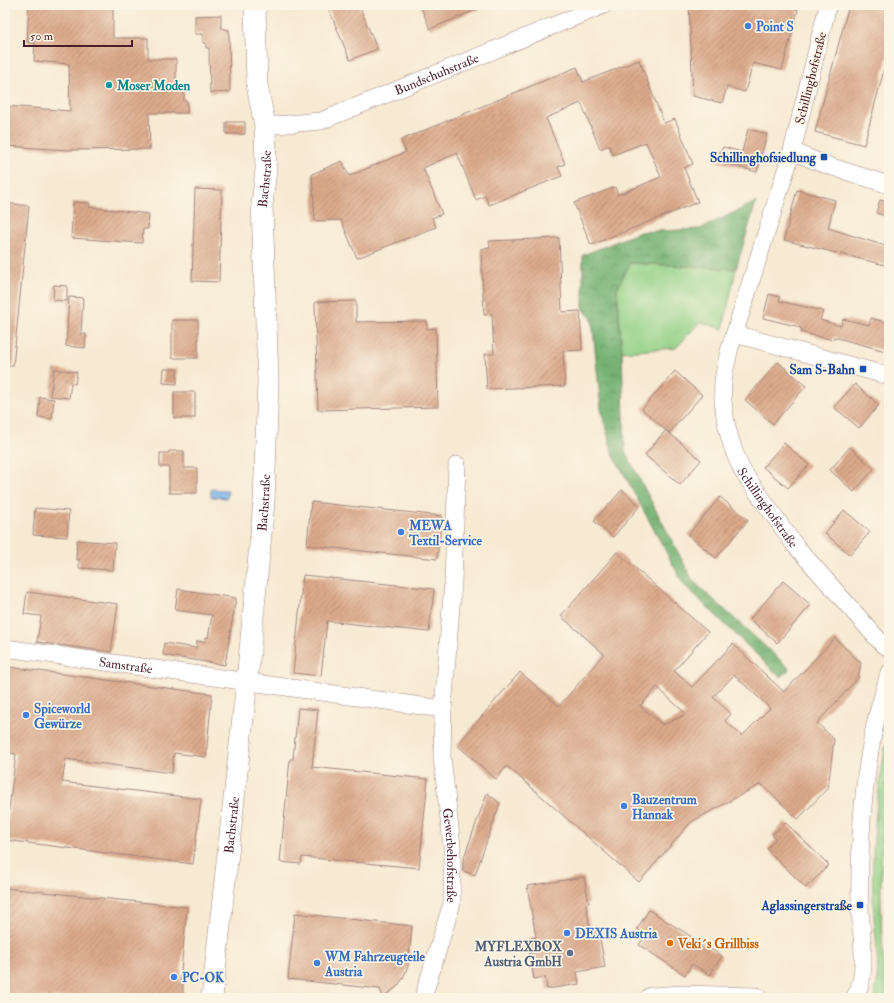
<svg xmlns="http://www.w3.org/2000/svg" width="894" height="1003" viewBox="0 0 894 1003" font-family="'IM FELL Double Pica',serif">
<defs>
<pattern id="forest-crowns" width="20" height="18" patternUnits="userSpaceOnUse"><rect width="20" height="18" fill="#75b273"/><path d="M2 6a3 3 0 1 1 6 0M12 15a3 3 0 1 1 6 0" fill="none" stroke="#62905f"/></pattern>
<pattern id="water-rules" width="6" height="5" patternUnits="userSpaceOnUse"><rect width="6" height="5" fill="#7db9ef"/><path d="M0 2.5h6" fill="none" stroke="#6896c2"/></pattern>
<pattern id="building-hatch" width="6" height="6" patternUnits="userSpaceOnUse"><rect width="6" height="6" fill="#dca98a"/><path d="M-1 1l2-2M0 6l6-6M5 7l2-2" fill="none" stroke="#b48971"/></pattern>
</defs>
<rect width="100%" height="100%" fill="#fcf5e5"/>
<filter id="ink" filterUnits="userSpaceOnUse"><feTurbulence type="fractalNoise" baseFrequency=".025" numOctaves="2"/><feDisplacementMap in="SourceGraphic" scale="8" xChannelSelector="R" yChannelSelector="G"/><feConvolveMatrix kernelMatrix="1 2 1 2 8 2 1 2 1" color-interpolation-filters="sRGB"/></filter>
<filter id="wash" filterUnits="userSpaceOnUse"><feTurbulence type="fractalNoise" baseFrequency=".012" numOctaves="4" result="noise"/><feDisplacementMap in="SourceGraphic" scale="16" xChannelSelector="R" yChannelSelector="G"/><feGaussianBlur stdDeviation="0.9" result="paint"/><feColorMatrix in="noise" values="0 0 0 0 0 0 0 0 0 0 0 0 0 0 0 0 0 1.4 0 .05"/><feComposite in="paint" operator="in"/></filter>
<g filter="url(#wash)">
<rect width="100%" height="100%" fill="#f7ead3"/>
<!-- green -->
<path fill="#92d086" stroke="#6e7858" d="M630,263l106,6 -13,60 -23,-7 -24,26 -54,4 -5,-63z
M889,730c0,31 -4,62 -6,94 -3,58 -4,116 5,174h-14c8,-30 0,-65 -1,-97 -2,-57 4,-115 16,-171z"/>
<!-- forest -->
<path fill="url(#forest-crowns)" stroke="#60684f" d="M756,202l-20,67 -106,-6 -13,26 5,63 3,99 68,130 97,88 -10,8 -96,-92 -71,-131 -12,-45 -9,-90 -9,-10v-54l57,-23 60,-3z"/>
<!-- water -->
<path fill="url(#water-rules)" stroke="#646c8d" d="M211,489l17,1 -1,8 -16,-1z"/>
<g id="blocks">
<!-- building -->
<path fill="url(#building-hatch)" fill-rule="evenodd" d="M29,5h84v33h35v21h28v27h8v15h3v12h-38l1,36 -82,1 -63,-4v-40l65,5 -1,-47 -35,-3 1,-18 -8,-1z
M327,5h32l18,44 -27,11z
M420,5h68l-58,24z
M689,5h90l19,5 -16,60 -29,-7 -8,29 -18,-5 -5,16 -29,-7z
M849,5h40v46l-25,94 -49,-13z
M221,15v13l8,2 1,62 -20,1 -1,-45h-3v-5h-3v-9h-8v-18z
M639,60l25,63 11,-4 18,45 -9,4 14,34 -107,43 -17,-42 41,-16 3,8 43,-18 -15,-35 -33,13 -4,-10 -9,4 -19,-46 -35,15 19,46 -7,3 4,9 -73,29 -4,-9 -9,4 -19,-47 -34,15 19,46 -10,4 4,9 -79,31 -16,-38 -26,1 -3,-47 30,-13 7,15 57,-24 -5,-12 176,-73 6,15z
M226,122h19v12h-19z
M748,129l19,5 -10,38 -41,-11 7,-14 19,5z
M195,189l27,1 -3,92 -27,-1z
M797,190l38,10 -7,28 61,19v19l-105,-26z
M880,200l9,2v15l-13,-4z
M73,202l17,1 -1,4 60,7 -1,15h-5l-1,14 -71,-5z
M5,203l24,3 -16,160h-8z
M559,238l3,74 18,-1 2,39 -19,1 2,35 -78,3 -2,-35h9l-2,-40 -8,1 -3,-66 9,-1 -1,-7z
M54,285l13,1v15l-14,-1z
M769,294l11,3 -1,4 44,10 -3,9 21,6 2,-7 26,6 2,-7 18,5v29l-55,-15 -1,3 -32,-8 1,-3 -6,-3 -33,-8z
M69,297l14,1 -2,36h5l-1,14 -19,-2z
M356,301v21l71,-1v8l9,-1 2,79 -120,3 -3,-108z
M172,320h26v38h-26z
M778,362l28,24 -33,38 -28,-24z
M54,369l23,3 -2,12 -4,-1 -2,15 -19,-2z
M164,369h13v15l-14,-1z
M675,371l27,24 -33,38 -27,-24z
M855,384l24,21 -20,23 -25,-21z
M174,392h21v26h-21z
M40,397l14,2 -2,20 -14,-2z
M666,430l35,30 -21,25 -35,-30z
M784,443l25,22 -21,23 -25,-21z
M850,447l24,22 -20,23 -24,-22z
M169,451h15v17h13v25h-28v-26h-9v-14h9z
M622,490l18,16 -27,31 -19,-16z
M720,497l28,23 -32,38 -28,-23z
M311,502l131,14 -5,43 -130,-14z
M35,508l34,3 -2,26 -34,-2z
M844,510l26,22 -20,23 -25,-22z
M77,540l38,3 -2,27 -34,-2v-9h-3z
M617,552l91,80 -34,39 18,16 41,-43 51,48 51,-54 26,25 -3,15 -41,45 17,16 -6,49 -30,31 -37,-35 -70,38 -52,60 -132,-116 -11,13 -39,-34 63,-73 39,34 45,-52 -43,-38zM734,675l36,33 -28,28 -17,-15 6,-7 -18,-17zM657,687l16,15 13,12 -23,11 -23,-19z
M303,575l131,14 -5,43 -102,-11 -6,55 -28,-3z
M783,581l28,24 -34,38 -27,-24z
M178,589l58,9 -11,67 -62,-10 1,-12 32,5 1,-7 8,1 1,-5 2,1 4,-23 -37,-5z
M27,592l91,12 -7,48 -74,-10 4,-26 -17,-2z
M9,667l203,27 -6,63 -32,-4 -2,20 -106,-14 -4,23 139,17 -8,65 -188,-24 11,-86 -11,-2v-58z
M298,708l20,2 -6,57 116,12 -9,89 -117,-11 -1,7 -21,-2 10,-103h3z
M487,793l13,10 -25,72 -12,-4v-11z
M785,822l44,43 -23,23 -39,-39 9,-10 -4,-4z
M584,877l5,26 -3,1 4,24 8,-1 7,40 -28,5 2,12 -32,5 -2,-12 -11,2 -7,-40 9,-2 -9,-51z
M5,888l182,19 -7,75h3v16h-159l-19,-2z
M649,910l73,46 -12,19 -18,-11 -7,11 -46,-30 7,-11 -9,-5z
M295,913l117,13 -4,40 -5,12 -6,9 -14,10 -3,-8 -92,-10z"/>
</g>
</g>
<g filter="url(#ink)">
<use href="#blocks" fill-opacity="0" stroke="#a0847f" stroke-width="1"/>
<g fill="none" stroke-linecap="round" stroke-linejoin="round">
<defs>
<g id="minor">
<path id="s1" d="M828,5l-36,146 -63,200c-2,10 -5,21 -6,31 -2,30 7,64 20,90l51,72 89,101 6,3"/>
<path id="s2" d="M265,126l56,-5 283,-116"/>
<path d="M792,151l31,13 66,21"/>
<path d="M735,334l154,42"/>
<path id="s3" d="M5,648l438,61 -1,48 10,89v57l-29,95"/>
<path d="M443,709l10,-127 4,-117"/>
<path d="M854,998c16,-22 6,-67 6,-93 -1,-58 2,-118 14,-176 4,-19 10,-37 15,-56"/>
</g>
<g id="tertiary">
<path id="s4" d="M212,998l35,-317 17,-179 4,-121 -6,-176 4,-36 -1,-43 -8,-41 -2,-80"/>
<path d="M651,998l31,-2 74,2"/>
</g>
</defs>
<!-- minor casing -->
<use href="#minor" stroke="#a0847f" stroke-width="18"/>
<!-- tertiary casing -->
<use href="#tertiary" stroke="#a0847f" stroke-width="22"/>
<!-- minor -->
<use href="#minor" stroke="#fff" stroke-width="17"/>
<!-- tertiary -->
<use href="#tertiary" stroke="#fff" stroke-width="21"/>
</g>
</g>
<!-- markers -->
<g fill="#3f7fe0" stroke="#fcf5e5" stroke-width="1.5">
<circle cx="748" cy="26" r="4"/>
<circle cx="401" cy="532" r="4"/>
<circle cx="26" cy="715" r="4"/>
<circle cx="624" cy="806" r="4"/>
<circle cx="567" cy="933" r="4"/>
<circle cx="317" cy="963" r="4"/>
<circle cx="174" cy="977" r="4"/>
</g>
<circle fill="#0f9aa8" stroke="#fcf5e5" stroke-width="1.5" cx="109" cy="85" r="4"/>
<g fill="#1a4fb4" stroke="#fcf5e5" stroke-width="1.5">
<rect x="820" y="153" width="8" height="8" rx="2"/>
<rect x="859" y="365" width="8" height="8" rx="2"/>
<rect x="856" y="901" width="8" height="8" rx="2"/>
</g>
<circle fill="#e8710a" stroke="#fcf5e5" stroke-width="1.5" cx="670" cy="943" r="4"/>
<circle fill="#5c6f8a" stroke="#fcf5e5" stroke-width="1.5" cx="570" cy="953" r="4"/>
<g text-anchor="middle" stroke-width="3.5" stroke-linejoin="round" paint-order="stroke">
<!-- shop labels -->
<g font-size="13" font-weight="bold" fill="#366cbe" stroke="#fcf5e5" text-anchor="start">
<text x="756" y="31">Point S</text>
<text x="409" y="530">MEWA<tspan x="409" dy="15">Textil-Service</tspan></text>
<text x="34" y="713">Spiceworld<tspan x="34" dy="15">Gewürze</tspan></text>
<text x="632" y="804">Bauzentrum<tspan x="632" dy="15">Hannak</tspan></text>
<text x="575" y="938">DEXIS Austria</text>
<text x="325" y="961">WM Fahrzeugteile<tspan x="325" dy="15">Austria</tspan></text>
<text x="182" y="982">PC-OK</text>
</g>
<!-- street labels -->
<g font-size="13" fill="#4a1f2b" stroke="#fcf5e5">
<text dy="5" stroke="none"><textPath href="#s2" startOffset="181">Bundschuhstraße</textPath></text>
<text transform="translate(810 78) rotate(-76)" y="5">Schillinghofstraße</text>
<text dy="5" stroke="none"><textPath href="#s4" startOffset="822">Bachstraße</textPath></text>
<text dy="5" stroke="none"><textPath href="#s4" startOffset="498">Bachstraße</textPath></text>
<text dy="5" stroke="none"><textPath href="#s1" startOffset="528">Schillinghofstraße</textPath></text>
<text dy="5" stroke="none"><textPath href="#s3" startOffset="122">Samstraße</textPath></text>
<text dy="5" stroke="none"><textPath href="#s4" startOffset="174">Bachstraße</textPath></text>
<text dy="5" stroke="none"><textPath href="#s3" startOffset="589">Gewerbehofstraße</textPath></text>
</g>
<!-- culture labels -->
<g font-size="13" font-weight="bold" fill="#0d838f" stroke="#fcf5e5" text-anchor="start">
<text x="117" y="90">Moser Moden</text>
</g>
<!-- transit labels -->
<g font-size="13" font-weight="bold" fill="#164399" stroke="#fcf5e5" text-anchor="end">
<text x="816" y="162">Schillinghofsiedlung</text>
<text x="855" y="374">Sam S-Bahn</text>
<text x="852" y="910">Aglassingerstraße</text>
</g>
<!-- food labels -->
<g font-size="13" font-weight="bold" fill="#c56008" stroke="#fcf5e5" text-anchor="start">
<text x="678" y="948">Veki´s Grillbiss</text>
</g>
<!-- service labels -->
<g font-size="13" font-weight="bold" fill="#4e5e75" stroke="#fcf5e5" text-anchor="end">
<text x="562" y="951">MYFLEXBOX<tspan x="562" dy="15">Austria GmbH</tspan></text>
</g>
</g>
<!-- margin -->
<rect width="894" height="1003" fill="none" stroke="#fcf5e5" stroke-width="20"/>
<!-- scale -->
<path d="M24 40v6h108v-6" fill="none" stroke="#4a1f2b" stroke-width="2"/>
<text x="30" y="40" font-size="12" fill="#4a1f2b" stroke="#fcf5e5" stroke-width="3" paint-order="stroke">50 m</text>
</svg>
